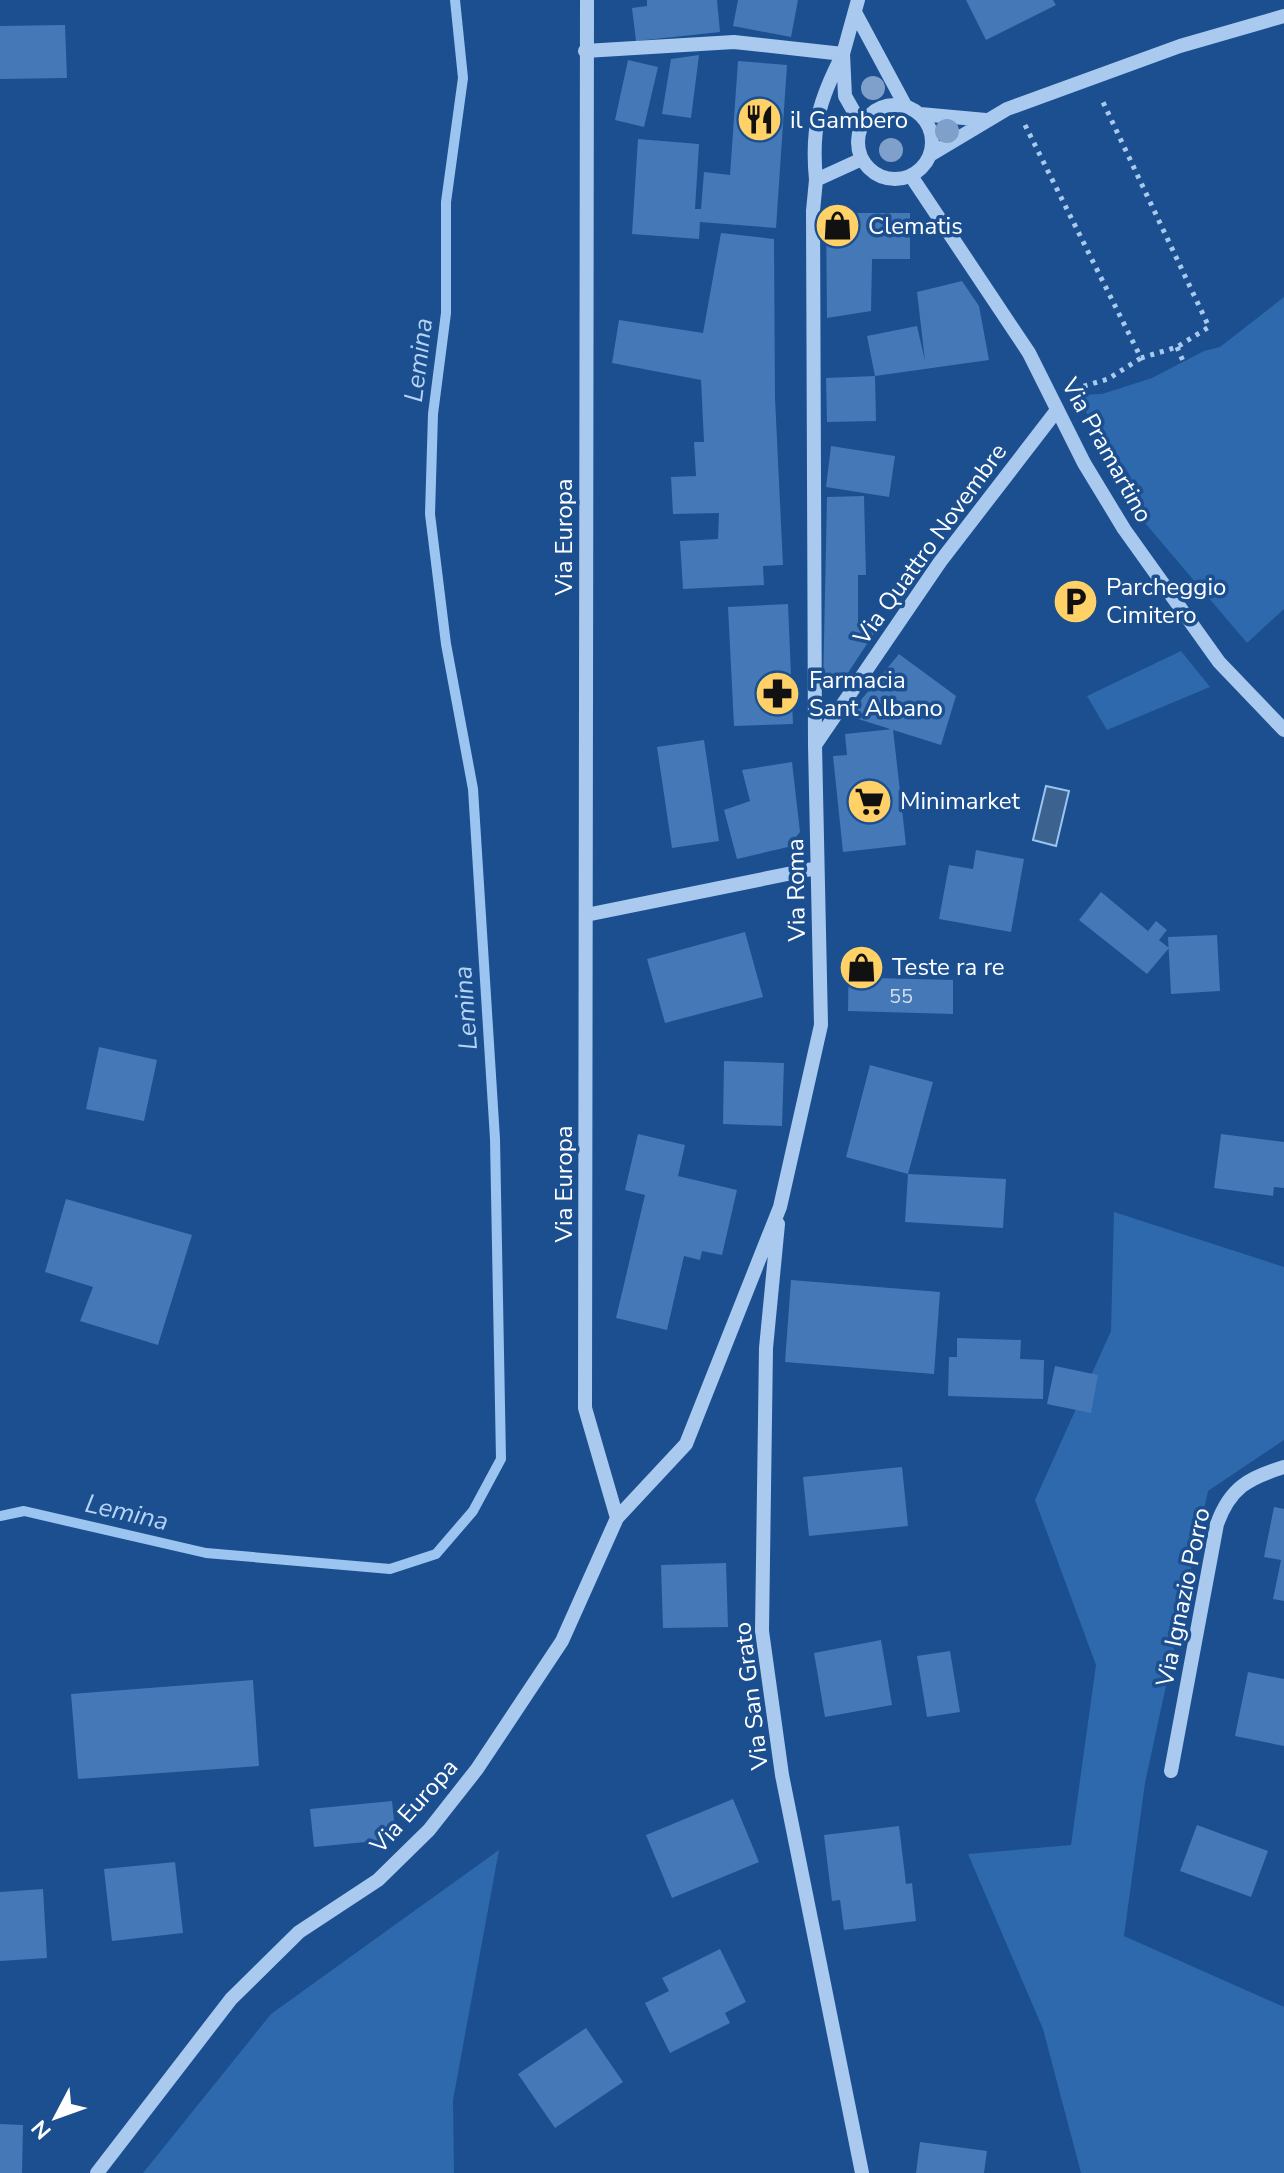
<svg xmlns="http://www.w3.org/2000/svg" width="1284" height="2173" viewBox="0 0 1284 2173" font-family="'Nunito Sans',sans-serif">
<rect width="100%" height="100%" fill="#1b4f8f"/>
<!-- green -->
<path fill="#2e69ad" d="M1284,297v312l-37,34 -130,-153 14,-13 -57,-82 28,-1 50,-16 52,-27 16,-4z
M1181,651l29,36 -103,43 -20,-34z
M1114,1212l170,55v173l-76,51 -63,292 -21,153 160,71v166h-203l-38,-144 -75,-175 103,-9 25,-180 -61,-165 76,-169z
M499,1850l-46,250 1,73h-311l128,-159z"/>
<!-- water -->
<path fill="#3c6290" stroke="#9cc4f0" stroke-width="2" d="M1046,786l23,5 -13,55 -23,-6z"/>
<g fill="none" stroke-linecap="round" stroke-linejoin="round">
<!-- stream -->
<path stroke="#9cc4f0" stroke-width="10" d="M0,1516l24,-5 182,42 184,16 46,-15 37,-43 28,-52 -6,-320 -22,-350 -27,-145 -16,-130 3,-100 13,-101v-111l17,-124 -8,-78"/>
</g>
<!-- building -->
<path fill="#4478b7" d="M647,0h70l3,32 -84,9 -4,-33 15,-2z
M738,0h60l-7,37 -58,-11z
M966,0h87l3,5 -70,35z
M65,25l2,53 -67,1v-53z
M699,55l-8,63 -29,-4 9,-55z
M628,60l30,7 -14,60 -29,-7z
M738,61l49,4 -11,163 -76,-6 -1,17 -67,-5 6,-95 61,5 -4,65h6l3,-37 26,3z
M826,213h84v46h-38l-1,52 -44,7z
M721,233l53,6 1,159 8,167 -20,1 1,19 -81,4 -3,-48 38,-2 1,-26 -46,1 -2,-37 25,-1 -2,-34h10l-3,-62 -89,-17 7,-43 84,13z
M962,281l17,25 10,54 -114,16 -8,-40 50,-10 8,35 -8,-69z
M875,376l1,45 -49,1 -1,-44z
M831,446l64,10 -6,41 -63,-10z
M864,496l2,79h-8v49l24,-3 -44,67h-15l4,-191z
M788,604l5,120 -59,2 -6,-119z
M899,654l57,42 -15,49 -86,-27 6,-18z
M893,729l13,116 -63,7 -10,-96 14,-1 -2,-21z
M704,740l15,101 -47,7 -15,-101z
M792,762l8,70 -12,15 -51,12 -13,-49 26,-9 -8,-31z
M976,850l48,9 -13,73 -72,-13 10,-54 24,4z
M1101,892l47,39 8,-10 11,9 -8,10 10,8 -22,26 -68,-54z
M745,932l18,65 -98,26 -18,-64z
M1217,935l3,56 -49,3 -3,-57z
M849,950l28,1 -1,27 77,2v34l-105,-3z
M99,1047l58,13 -13,61 -58,-12z
M724,1061l60,2 -2,63 -59,-2z
M870,1065l63,17 -25,92 -62,-17z
M638,1134l47,11 -7,31 59,14 -15,65 -20,-4 -2,9 -16,-4 -17,74 -51,-12 29,-123 -20,-5z
M1221,1134l63,8v46l-10,-1 -1,9 -59,-8z
M908,1174l98,5 -3,49 -98,-6z
M66,1199l126,36 -34,110 -78,-24 13,-34 -48,-15z
M791,1280l149,12 -6,82 -149,-12z
M957,1338l64,2 -1,19 24,1 -1,39 -95,-3 1,-39h8z
M1055,1366l43,9 -7,38 -44,-9z
M902,1467l6,59 -99,10 -6,-59z
M1274,1507l10,2v92l-11,-2 8,-39 -17,-3z
M726,1563l2,64 -65,1 -2,-63z
M881,1640l11,65 -67,12 -11,-64z
M950,1651l10,61 -33,5 -10,-61z
M1248,1672l36,7v67l-49,-10z
M253,1680l6,86 -181,13 -7,-85z
M733,1799l26,63 -87,36 -26,-63z
M392,1801l4,38 -82,8 -4,-38z
M1197,1825l71,26 -17,46 -71,-26z
M899,1826l7,58 6,-1 4,38 -72,9 -4,-30 -8,1 -8,-66z
M175,1862l8,71 -71,8 -8,-72z
M43,1889l4,69 -47,3v-69z
M720,1949l26,53 -21,11 5,10 -60,30 -25,-50 24,-12 -7,-13z
M586,2028l37,54 -68,46 -37,-54z
M0,2124l23,1 -1,48h-22z
M920,2142l67,9 -3,22h-68z"/>
<g fill="none" stroke-linecap="round" stroke-linejoin="round">
<!-- path -->
<path stroke="#a9c9ee" stroke-width="5" stroke-dasharray="4 6" stroke-linecap="butt" d="M1025,125l116,233 36,-11 32,-20 -107,-227
M1177,347l6,14
M1074,389l34,-10 33,-21"/>
<!-- minor -->
<path stroke="#a9c9ee" stroke-width="14" d="M587,0l-2,1408 32,110
M858,0l-15,54 2,42 17,30
M856,14l50,93
M585,51l149,-9 109,12c-24,46 -32,74 -27,126
M858 142a37 37 0 1 1 74 0a37 37 0 1 1-74 0Z
M920,114l66,6
M930,155l77,-46 173,-63 104,-30
M911,176l118,177 55,110 40,66 95,133 65,68
M815,745l125,-183 117,-152
M586,915l231,-47
M778,1224l-12,124 -4,283 20,144 80,398
M1171,1771l46,-247c13,-36 31,-46 67,-57
M97,2173l134,-174 68,-67 79,-52 51,-50 48,-61 85,-128 55,-123 69,-74 94,-237 41,-182 -6,-280 -2,-534 3,-31 46,-21"/>
</g>
<!-- trees -->
<g fill="#7ea0ca">
<circle cx="873" cy="88" r="12"/>
<circle cx="947" cy="131" r="12"/>
<circle cx="891" cy="150" r="12"/>
</g>
<!-- icons -->
<defs>
<symbol id="restaurant-disc" viewBox="-11 -11 22 22"><circle r="9.5" fill="#ffd166" stroke="#1b4f8f"/><path d="M-5-6h1v4h1v-4h1v4h1v-4h1v5L-1.5 .5V6h-2V.5L-5-1ZM5-6V6H3V1.5H1.5Q1.5-4 5-6Z" fill="#111"/></symbol>
<symbol id="shop-disc" viewBox="-11 -11 22 22"><circle r="9.5" fill="#ffd166" stroke="#1b4f8f"/><path d="M-5-2.5h2.3a2.7 3.5 0 0 1 5.4 0H5L5.5 6h-11ZM-1.5-2.5h3a1.5 2.3 0 0 0-3 0Z" fill="#111"/></symbol>
<symbol id="parking-disc" viewBox="-11 -11 22 22"><circle r="9.5" fill="#ffd166" stroke="#1b4f8f"/><path d="M-3.5-5.5H1a3.5 3.5 0 0 1 0 7H-1V5.5H-3.5ZM-1-3.4V-.6H.8a1.4 1.4 0 0 0 0-2.8Z" fill="#111"/></symbol>
<symbol id="pharmacy-disc" viewBox="-11 -11 22 22"><circle r="9.5" fill="#ffd166" stroke="#1b4f8f"/><path d="M-2-6h4v4h4v4h-4v4h-4v-4h-4v-4h4Z" fill="#111"/></symbol>
<symbol id="supermarket-disc" viewBox="-11 -11 22 22"><circle r="9.5" fill="#ffd166" stroke="#1b4f8f"/><path d="M-6-5.5h2.5l.6 2H6L4.5 2H-2.5L-4.4-4H-6ZM-1.5 3.2a1.3 1.3 0 1 0 .1 0ZM3 3.2a1.3 1.3 0 1 0 .1 0Z" fill="#111"/></symbol>
</defs>
<g fill-rule="evenodd">
<use href="#restaurant-disc" x="734" y="94" width="51" height="51"/>
<use href="#shop-disc" x="812" y="200" width="51" height="51"/>
<use href="#parking-disc" x="1050" y="576" width="51" height="51"/>
<use href="#pharmacy-disc" x="752" y="668" width="51" height="51"/>
<use href="#supermarket-disc" x="844" y="776" width="51" height="51"/>
<use href="#shop-disc" x="836" y="942" width="51" height="51"/>
</g>
<g text-anchor="middle" stroke-width="7" stroke-linejoin="round" paint-order="stroke">
<!-- number labels -->
<g font-size="20" fill="#d0dded">
<text x="901" y="1003">55</text>
</g>
<!-- poi labels -->
<g font-size="24" fill="#fff" stroke="#1b4f8f" text-anchor="start">
<text x="790" y="128">il Gambero</text>
<text x="868" y="234">Clematis</text>
<text x="1106" y="595">Parcheggio<tspan x="1106" dy="28">Cimitero</tspan></text>
<text x="809" y="688">Farmacia<tspan x="809" dy="28">Sant Albano</tspan></text>
<text x="900" y="809">Minimarket</text>
<text x="892" y="975">Teste ra re</text>
</g>
<!-- street labels -->
<g font-size="24" fill="#fff" stroke="#1b4f8f">
<text transform="translate(1107 450) rotate(61)" y="8">Via Pramartino</text>
<text transform="translate(564 537) rotate(-90)" y="8">Via Europa</text>
<text transform="translate(930 544) rotate(-54)" y="8">Via Quattro Novembre</text>
<text transform="translate(796 890) rotate(-91)" y="8">Via Roma</text>
<text transform="translate(564 1184) rotate(-90)" y="8">Via Europa</text>
<text transform="translate(1183 1597) rotate(-78)" y="8">Via Ignazio Porro</text>
<text transform="translate(751 1696) rotate(-97)" y="8">Via San Grato</text>
<text transform="translate(414 1806) rotate(-48)" y="8">Via Europa</text>
</g>
<!-- water labels -->
<g font-size="26" font-style="italic" fill="#b5d3f5" stroke="#1b4f8f">
<text transform="translate(418 360) rotate(-83)" y="9">Lemina</text>
<text transform="translate(465 1008) rotate(-94)" y="9">Lemina</text>
<text transform="translate(127 1512) rotate(13)" y="9">Lemina</text>
</g>
</g>
<!-- north arrow -->
<g transform="translate(56 2117) rotate(229)" stroke="#1b4f8f" stroke-width="6" paint-order="stroke">
<path d="M0-6L14 30L0 20L-14 30Z" fill="#ffffff"/>
<text y="-12" font-size="22" font-weight="bold" text-anchor="middle" fill="#ffffff">N</text>
</g>
</svg>
